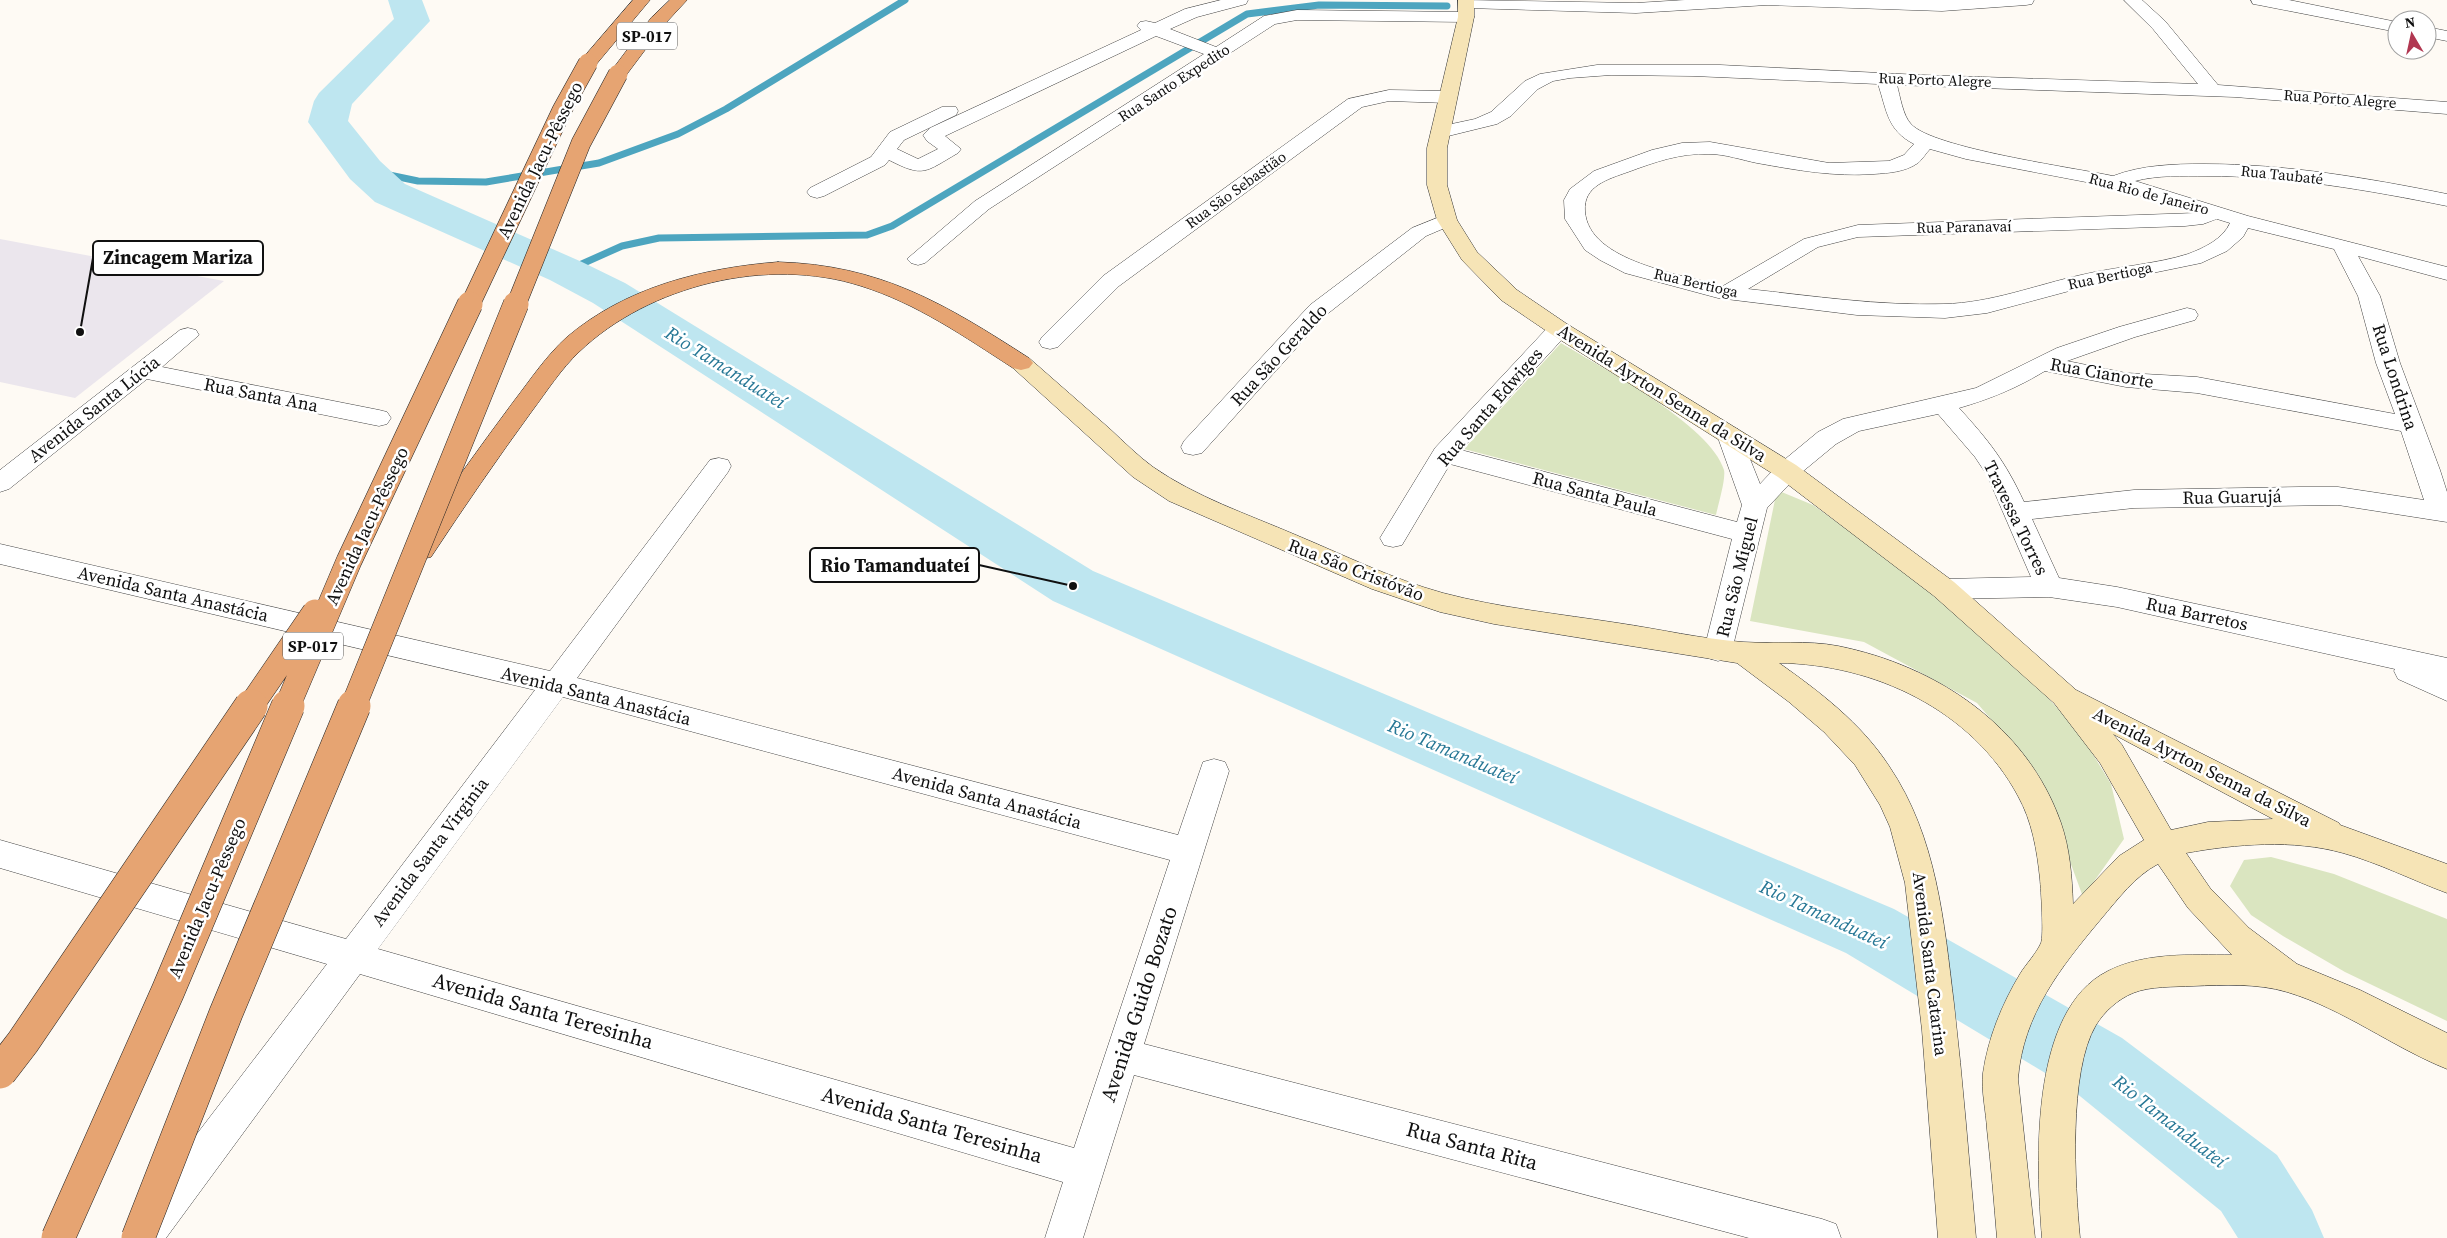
<svg xmlns="http://www.w3.org/2000/svg" width="2447" height="1238" viewBox="0 0 2447 1238" font-family="'Source Serif 4',serif">
<rect width="100%" height="100%" fill="#fefaf4"/>
<!-- industrial -->
<path fill="#ebe6ed" d="M0,239l224,42 -149,117 -75,-16z"/>
<!-- green -->
<path fill="#dae5c0" d="M1561,343c41,25 150,82 163,127 2,9 -6,35 -8,45l-252,-66z
M1777,490l36,15 107,77 106,92 54,59 31,51 13,55 -41,58 -45,-123 -61,-71 -113,-61 -114,-21z
M2271,857l63,17 113,45v102l-102,-49 -62,-36 -32,-21 -21,-29 14,-26z"/>
<g fill="none" stroke-linecap="round" stroke-linejoin="round">
<!-- stream -->
<path stroke="#4da5bf" stroke-width="7" d="M365,170l53,11 68,1 113,-19 79,-29 48,-25 179,-109
M566,271l56,-25 37,-8 208,-3 25,-9 355,-212 72,-9 128,1"/>
<!-- river -->
<path fill="#bee6f0" fill-rule="evenodd" d="M388,0h34l8,21 -78,83 -4,17 32,40 25,23 177,78 43,21 468,288 801,338 228,129 155,117 35,55 12,28h-86l-17,-27 -151,-123 -224,-135 -793,-352 -460,-298 -43,-23 -175,-78 -25,-23 -42,-57 6,-21 5,-8 75,-74z"/>
<defs>
<path id="minor" d="M1221,0h27l-2,4 -49,13 -27,12 46,18 48,-31 33,-6 169,2 6,1 2,4 -2,4 -6,1 -169,-2 -22,4 -286,185 -64,54 -7,2 -7,-2 -4,-4 68,-58 229,-147 -48,-18 -211,100 16,13 -3,4c-33,19 -34,25 -69,7l-4,5 -61,31 -7,2 -7,-2 -3,-4 3,-4 61,-31 19,-25 52,-25h14l2,4 -2,4 -52,25 -7,9 21,10 20,-10 -11,-8 -4,-6 7,-7 211,-98 -4,-4 3,-4 6,-1 9,2 30,-14z
M1461,0l175,3 49,-3h349l-2,4 -6,1 -84,6 -175,-6 -131,8 -169,-5 -6,-1 -2,-4z
M2124,0h18l23,21 53,64 229,17v12l-212,-17 -338,-12c3,11 6,31 14,39 21,24 164,44 202,52 29,-11 60,-12 91,-12 82,0 163,14 243,30v12c-79,-16 -159,-30 -241,-30 -23,0 -48,-1 -71,5l113,35 199,51v13l-89,-24 22,40 20,67 40,107 7,22v30l-109,-17 -204,3 -102,11 27,59 58,9 330,71v43l-49,-22 -4,-8 1,-2 -278,-62 -68,-10 -105,2 -10,-3 -3,-7 3,-7 10,-3 87,-2 -44,-102 -12,-18 -37,-43 -79,17 -23,13 -40,33 -29,31 -35,142 -4,8 -10,3 -10,-3 -4,-8 28,-111 -282,-75 -48,81 -9,2 -9,-2 -4,-7 55,-90 116,-124 8,-2 8,2 3,5 -3,5 -106,116 276,72 5,-17 -25,-70 3,-6 9,-2 9,2 22,55 18,-19 40,-33 25,-13 133,-31 81,-40 62,-21 68,-19 8,2 3,5 -3,5 -60,17 -68,24 59,12 71,4 198,37 -19,-51 -18,-67 -24,-47 -86,-21 -5,9 -16,14 -26,12 -117,24 -97,26 -42,5 -88,-3 -139,-17 -93,-25 -25,-13 -15,-10 -20,-31 -1,-19 6,-11 24,-18 58,-21 30,-7 28,-1 119,21 60,-2 15,-6 10,-11c-27,-14 -27,-33 -36,-60l-185,-8 -82,-1 -41,3 -17,3 -15,8 -27,27 -14,8 -57,14 -7,-2 -2,-4 2,-4 42,-9 16,-7 34,-31 15,-7 57,-9h123l201,10 277,9 -45,-55zM1930,149l36,10 146,28 84,26 -338,12 -54,14 -81,47c-39,-11 -135,-24 -138,-75 -2,-25 23,-32 43,-39 27,-10 52,-19 81,-18 16,0 33,6 48,9 39,7 77,14 117,11 15,-1 31,-2 44,-11 4,-3 8,-10 12,-14zM2217,219l13,4c-7,16 -26,25 -42,31 -31,10 -74,13 -107,21 -45,10 -90,28 -137,29 -65,2 -131,-8 -196,-15l70,-42 40,-10 327,-11 18,-2zM2045,371l81,16 71,6 204,38 23,69 -86,-13h-38l-166,3 -110,12c-19,-41 -35,-61 -65,-94 31,-9 58,-20 86,-37z
M2251,0h38l108,22v10l-138,-27 -6,-1z
M2427,27l20,4v10l-20,-4z
M1389,90l59,1 6,2 3,4 -3,4 -6,2 -59,-2 -27,6 -243,179 -61,61 -8,2 -8,-2 -3,-5 3,-5 61,-61 245,-177z
M1447,214l7,2 3,4 -3,4 -28,12 -100,79 -124,138 -9,2 -9,-2 -3,-6 3,-6 126,-136 102,-77z
M188,328l8,2 3,5 -37,32 217,43 8,2 4,6 -4,6 -8,2 -232,-47 -138,110 -9,3v-22l180,-140z
M719,458l9,2 3,6 -3,6 -151,206 601,157 25,-73 11,-3 11,3 4,9 -85,273 678,175 14,5 5,14h-92l-615,-163 -51,163h-38l18,-56 -703,-208 -194,264h-32l-4,-9 5,-14 192,-251 -327,-96v-28l346,99 189,-249 -535,-126v-20l550,127 160,-211zM563,697l607,163 -96,288 -696,-199z"/>
<path id="secondary" d="M1458,0h16v17l-27,131v37l10,35 20,32 40,38 50,34 229,141 158,117 122,108 263,133 1,2 107,39v29c-35,-13 -68,-30 -104,-40 -50,-14 -107,-9 -157,0l24,35 39,40 48,36 63,26 87,43v36c-55,-22 -103,-60 -160,-77 -30,-9 -64,-7 -94,-6 -19,1 -43,0 -60,7 -15,6 -29,19 -37,32 -28,47 -21,159 -16,213h-38c-6,-75 -13,-228 66,-267 38,-19 83,-16 124,-16l-44,-47 -30,-44c-23,12 -40,35 -57,55 -40,48 -78,95 -83,160l17,159h-38c-3,-36 -6,-73 -10,-109 -1,-18 -6,-38 -4,-56 5,-35 19,-69 37,-99 6,-10 16,-20 21,-31 3,-8 0,-53 -1,-64 -3,-29 -8,-58 -22,-83 -46,-86 -144,-132 -239,-133 41,29 82,60 110,103 48,71 55,156 65,238 9,78 15,156 22,234h-38l-16,-208 -17,-147 -15,-56 -10,-22 -25,-40 -31,-33 -35,-30 -52,-39 -243,-39 -54,-12 -68,-23 -203,-88 -36,-24 -120,-109 -4,-5 4,-5 8,-2 8,2c27,24 54,47 81,71 14,13 28,27 43,38 43,30 94,47 143,68 48,20 96,44 147,58 57,15 117,21 175,30 41,6 84,16 125,19 32,2 64,-2 95,4 99,20 189,80 223,177 9,26 11,54 12,81l46,-48 25,-16 -44,-77 -46,-60 -120,-107 -156,-119 -227,-143 -50,-34 -39,-40 -25,-40 -10,-35v-37l31,-131zM2113,734l160,85 -65,3 -37,8 -49,-85z"/>
<path id="trunk" d="M633,0h17l-56,67h-12l-3,-4 3,-4z
M670,0h17l-24,26 -39,52h-12l-3,-4 42,-56z
M778,262c103,3 167,42 251,96l4,5 -4,5 -8,2 -8,-2c-48,-31 -97,-65 -152,-82 -93,-30 -212,-1 -282,66 -18,17 -32,39 -47,59 -35,48 -68,96 -101,146l-9,2 -9,-2 -4,-7 4,-7c32,-48 66,-95 101,-142 17,-22 32,-45 53,-64 59,-50 136,-69 211,-75z"/>
</defs>
<!-- minor casing -->
<use href="#minor" stroke="#434343" stroke-width="1"/>
<!-- secondary casing -->
<use href="#secondary" stroke="#323232" stroke-width="1"/>
<!-- trunk casing -->
<use href="#trunk" stroke="#212121" stroke-width="1"/>
<!-- minor -->
<use href="#minor" fill="#fff" fill-rule="evenodd"/>
<!-- secondary -->
<use href="#secondary" fill="#f6e4b6" fill-rule="evenodd"/>
<!-- trunk -->
<use href="#trunk" fill="#e6a472" fill-rule="evenodd"/>
<defs>
<path id="trunk-bridge-far2" d="M470,305l92,-195 26,-47
M516,305l65,-162 37,-69"/>
<path id="trunk-bridge-far1" d="M250,707l65,-95
M287,707l62,-146 121,-257
M353,707l163,-403"/>
<path id="trunk-bridge" d="M0,1072l23,-30 228,-336
M58,1238l110,-247 120,-285
M138,1238l88,-225 128,-307"/>
</defs>
<!-- trunk-bridge-far2 casing -->
<use href="#trunk-bridge-far2" stroke="#212121" stroke-width="20" stroke-linecap="butt"/>
<!-- trunk-bridge-far1 casing -->
<use href="#trunk-bridge-far1" stroke="#212121" stroke-width="26" stroke-linecap="butt"/>
<!-- trunk-bridge casing -->
<use href="#trunk-bridge" stroke="#212121" stroke-width="34" stroke-linecap="butt"/>
<!-- trunk-bridge-far2 -->
<use href="#trunk-bridge-far2" stroke="#e6a472" stroke-width="19"/>
<!-- trunk-bridge-far1 -->
<use href="#trunk-bridge-far1" stroke="#e6a472" stroke-width="25"/>
<!-- trunk-bridge -->
<use href="#trunk-bridge" stroke="#e6a472" stroke-width="33"/>
</g>
<g text-anchor="middle" stroke-width="5" stroke-linejoin="round" paint-order="stroke">
<!-- far-street labels -->
<g font-size="15" fill="#101010" stroke="#fff">
<text transform="translate(1935 80) rotate(2)" y="5">Rua Porto Alegre</text>
<text transform="translate(1174 83) rotate(-33)" y="5">Rua Santo Expedito</text>
<text transform="translate(2340 99) rotate(4)" y="5">Rua Porto Alegre</text>
<text transform="translate(2282 175) rotate(6)" y="5">Rua Taubaté</text>
<text transform="translate(1236 190) rotate(-36)" y="5">Rua São Sebastião</text>
<text transform="translate(2149 194) rotate(15)" y="5">Rua Rio de Janeiro</text>
<text transform="translate(1964 227) rotate(-1)" y="5">Rua Paranavaí</text>
<text transform="translate(2110 276) rotate(-12)" y="5">Rua Bertioga</text>
<text transform="translate(1696 283) rotate(13)" y="5">Rua Bertioga</text>
</g>
<!-- shield labels -->
<g fill="#fff" stroke="#585858" stroke-width="1">
<rect x="617" y="22.5" width="60" height="27" rx="4"/>
<rect x="283" y="632.5" width="60" height="27" rx="4"/>
</g>
<g font-size="16" font-weight="bold" fill="#101010">
<text x="647" y="42">SP-017</text>
<text x="313" y="652">SP-017</text>
</g>
<!-- street labels -->
<g font-size="18" fill="#101010" stroke="#fff">
<text transform="translate(540 160) rotate(-64)" y="6">Avenida Jacu-Pêssego</text>
<text transform="translate(1279 355) rotate(-47)" y="6">Rua São Geraldo</text>
<text transform="translate(2102 373) rotate(10)" y="6">Rua Cianorte</text>
<text transform="translate(2395 377) rotate(72)" y="6">Rua Londrina</text>
<text transform="translate(1662 393) rotate(32)" y="6">Avenida Ayrton Senna da Silva</text>
<text transform="translate(261 395) rotate(11)" y="6">Rua Santa Ana</text>
<text transform="translate(1490 407) rotate(-49)" y="6">Rua Santa Edwiges</text>
<text transform="translate(94 409) rotate(-38)" y="6">Avenida Santa Lúcia</text>
<text transform="translate(1595 494) rotate(15)" y="6">Rua Santa Paula</text>
<text transform="translate(2232 497) rotate(-1)" y="6">Rua Guarujá</text>
<text transform="translate(2016 518) rotate(64)" y="6">Travessa Torres</text>
<text transform="translate(367 526) rotate(-65)" y="6">Avenida Jacu-Pêssego</text>
<text transform="translate(1356 570) rotate(21)" y="6">Rua São Cristóvão</text>
<text transform="translate(1737 577) rotate(-76)" y="6">Rua São Miguel</text>
<text transform="translate(173 594) rotate(13)" y="6">Avenida Santa Anastácia</text>
<text transform="translate(2197 614) rotate(12)" y="6">Rua Barretos</text>
<text transform="translate(596 696) rotate(14)" y="6">Avenida Santa Anastácia</text>
<text transform="translate(2202 767) rotate(27)" y="6">Avenida Ayrton Senna da Silva</text>
<text transform="translate(987 798) rotate(15)" y="6">Avenida Santa Anastácia</text>
<text transform="translate(430 852) rotate(-53)" y="6">Avenida Santa Virginia</text>
<text transform="translate(207 898) rotate(-67)" y="6">Avenida Jacu-Pêssego</text>
<text transform="translate(1930 964) rotate(83)" y="6">Avenida Santa Catarina</text>
</g>
<!-- water labels -->
<g font-size="19" font-style="italic" fill="#267795" stroke="#fff">
<text transform="translate(726 367) rotate(32)" y="7">Rio Tamanduateí</text>
<text transform="translate(1453 751) rotate(23)" y="7">Rio Tamanduateí</text>
<text transform="translate(1824 914) rotate(25)" y="7">Rio Tamanduateí</text>
<text transform="translate(2170 1121) rotate(38)" y="7">Rio Tamanduateí</text>
</g>
<!-- near-street labels -->
<g font-size="21" fill="#101010" stroke="#fff">
<text transform="translate(1139 1004) rotate(-72)" y="7">Avenida Guido Bozato</text>
<text transform="translate(543 1011) rotate(16)" y="7">Avenida Santa Teresinha</text>
<text transform="translate(932 1125) rotate(16)" y="7">Avenida Santa Teresinha</text>
<text transform="translate(1472 1146) rotate(15)" y="7">Rua Santa Rita</text>
</g>
</g>
<!-- callouts -->
<path fill="none" stroke="#101010" stroke-width="2" d="M80 332L93 258M1073 586L979 565"/>
<g fill="#101010" stroke="#fff" stroke-width="2">
<circle cx="80" cy="332" r="5"/>
<circle cx="1073" cy="586" r="5"/>
</g>
<g fill="#fff" stroke="#101010" stroke-width="2">
<rect x="93" y="241" width="170" height="34" rx="5"/>
<rect x="810" y="548" width="169" height="34" rx="5"/>
</g>
<g font-size="19" text-anchor="middle" font-weight="bold" fill="#101010">
<text x="178" y="264">Zincagem Mariza</text>
<text x="895" y="572">Rio Tamanduateí</text>
</g>
<!-- north arrow -->
<g transform="translate(2412 35) rotate(351)"><circle r="24" fill="#ffffff" stroke="#9f9f9f"/>
<path d="M0-4L9 19L0 12L-9 19Z" fill="#b13751"/>
<text y="-8" font-size="14" font-weight="bold" text-anchor="middle" fill="#101010">N</text>
</g>
</svg>
